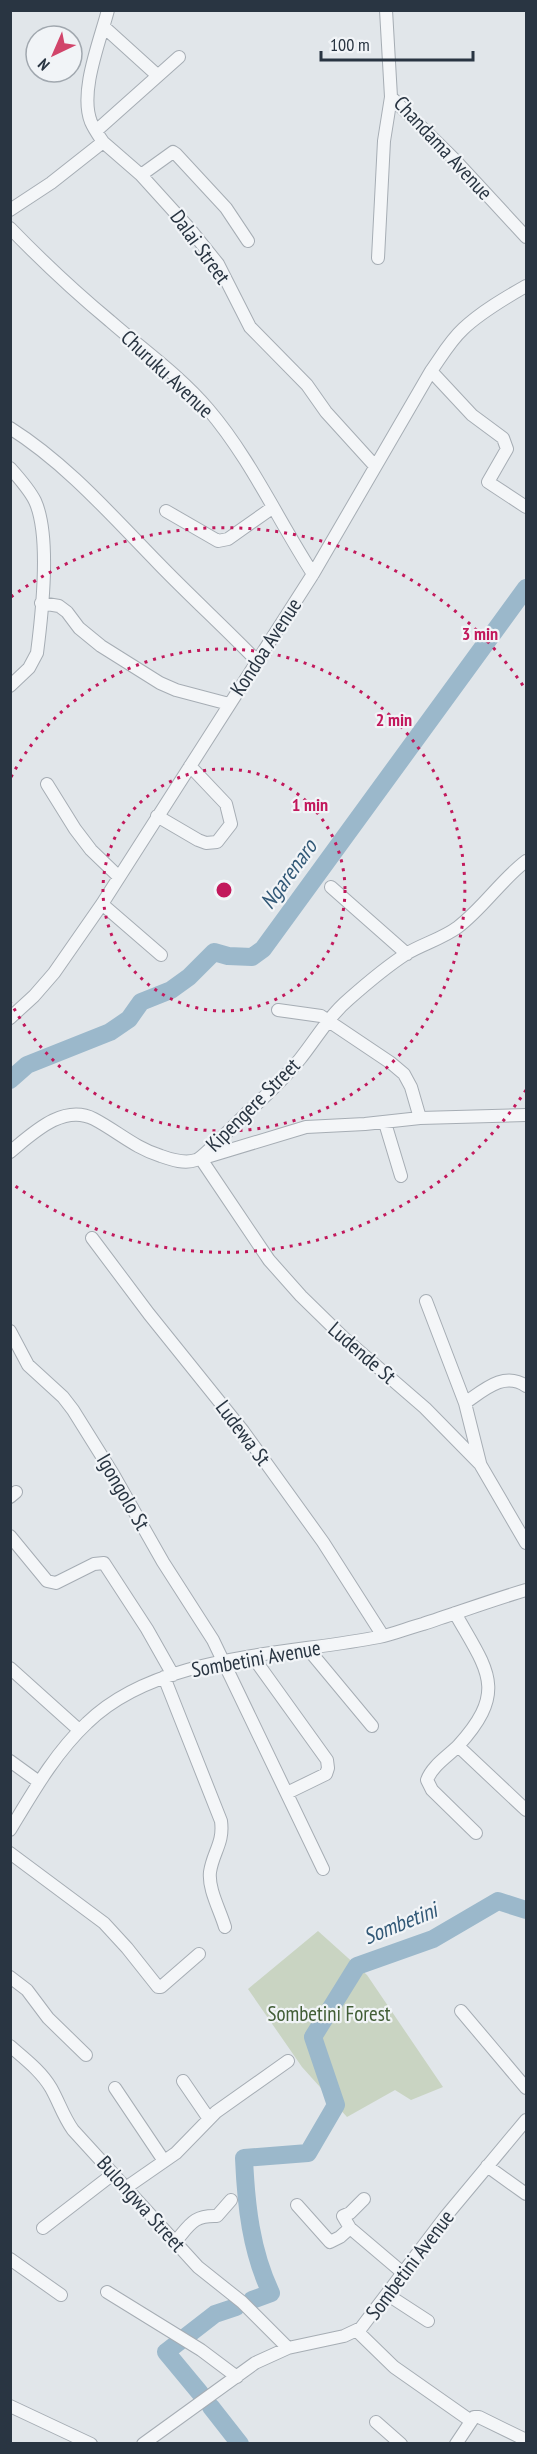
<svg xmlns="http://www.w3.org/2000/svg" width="537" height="2454" viewBox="0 0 537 2454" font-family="'PT Sans Narrow',sans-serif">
<rect width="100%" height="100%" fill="#e1e6ea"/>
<!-- green -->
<path fill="#c9d4c2" d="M318,1931l49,44 76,112 -32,13 -16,-10 -48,27 -45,-50 -54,-78z"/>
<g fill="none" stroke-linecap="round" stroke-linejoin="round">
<!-- river -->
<path stroke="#9bb8cb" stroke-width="18" d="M10,1080l17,-15 83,-33 19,-13 12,-17 30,-12 18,-13 25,-25 14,4 24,1 11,-8 263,-361
M252,2300l19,-7c-20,-42 -25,-88 -27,-135l64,-5 28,-48 -23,-68 44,-71 76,-27 65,-38 28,9
M200,2393l-34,-41 49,-38 21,-7
M211,2407l29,37"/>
<defs>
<path id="minor" d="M108,10c-8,31 -29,82 -17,112 3,7 8,14 12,20l38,33 48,53 29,36 32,63 57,58 19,27 49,54
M386,10l5,87 63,62 72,78
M104,27l53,48
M96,131l83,-74
M141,175l32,-23 3,2 50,54 22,33
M10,210l41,-27 52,-41
M10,228c32,33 65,64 100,93 33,29 69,54 98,88 42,49 70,111 105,165
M378,258l6,-117 7,-44
M431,371l41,44 31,23 4,11 -19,33 38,25
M10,428c57,36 102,88 149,136 32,33 66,64 98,97
M10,468c9,10 19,21 25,33 16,35 7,113 2,152l-8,15 -19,18
M166,511l52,30 10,-2 44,-31
M41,603l18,3 8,6 12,16 22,18 59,37 16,7 53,14
M47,784l28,45 16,21 28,27
M157,816l41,24 8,3 11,-1 14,-18 -5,-20 -36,-38
M331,887l76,67
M102,904l59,51
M278,1010l43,6 70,47 13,11 7,13 9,31
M10,1018l24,-22 20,-23 48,-69 211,-330 118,-203c10,-14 19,-30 32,-42 18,-17 42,-31 63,-43
M385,1123l16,53
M10,1152c22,-18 53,-49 84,-33 23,12 41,29 67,37 11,4 24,8 35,4 7,-2 44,-41 53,-49 19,-17 36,-33 51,-52 16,-20 29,-43 49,-60 17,-15 37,-32 57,-45 16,-10 36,-15 52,-27 26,-20 43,-47 68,-66
M200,1159l106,-32 59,-3 55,-6 106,-3
M201,1159l68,101 32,36 43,42 81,70 55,56 46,79
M92,1238l57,76 94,117 80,111 60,94
M426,1301l39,102 15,60
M10,1331l18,34 35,32 10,13 40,64 50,88 50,78 110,229
M465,1403c19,-13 39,-32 61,-17
M10,1497l6,-5
M10,1536l37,45 9,2 38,-19 10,-1 43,66 26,46
M455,1613c32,57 54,77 3,133 -10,10 -26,20 -31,34l5,10 44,43
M308,1649l64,77
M253,1657l74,103 1,8 -2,6 -39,19
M10,1668l69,62
M164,1677l57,144c3,22 -8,31 -11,51 -2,17 10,38 15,55
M458,1746l68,64
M10,1761l29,21
M10,1830c23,-38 45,-77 77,-107 70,-69 201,-68 292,-86 15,-3 29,-9 44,-13 34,-11 69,-24 103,-34
M10,1853l94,70 23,25 31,39h3l38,-33
M10,1977l17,13 21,28 38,37
M461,2011l65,77
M10,2046c15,13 31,25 41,42 8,14 12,28 22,42l125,137 44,35 46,46
M183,2081l26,38
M115,2088l49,73
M487,2166l39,28
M127,2187l49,-34 40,-41 72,-51
M364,2199l-14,14 -7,3 7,12 53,45
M297,2205l33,37 10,-5 10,-9
M43,2228l70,-54
M175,2242c15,-17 18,-27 42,-26l14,-16
M10,2259l51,36
M107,2292l94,58 36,27
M388,2295l40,26
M357,2331l37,36 77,54
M10,2406l81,38
M376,2422l25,22
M143,2444l112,-81 33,-15 56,-12 17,-8 85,-112 80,-96
M456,2444l18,-27h5l47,23"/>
</defs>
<!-- minor casing -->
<use href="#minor" stroke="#a6adb4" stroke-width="14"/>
<!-- minor -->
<use href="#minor" stroke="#f4f6f8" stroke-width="12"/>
</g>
<!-- distance rings -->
<g fill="none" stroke="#c2185b" stroke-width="3" stroke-dasharray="3 6">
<circle cx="224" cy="890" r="121"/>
<path d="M11 777A241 241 0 1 1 11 1003"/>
<path d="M526 1090A362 362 0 0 1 11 1183M11 597A362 362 0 0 1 526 690"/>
</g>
<g text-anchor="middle" stroke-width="4.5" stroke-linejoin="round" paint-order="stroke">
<!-- street labels -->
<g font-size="21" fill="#293542" stroke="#f1f4f7">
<text transform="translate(443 148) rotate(47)" y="7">Chandama Avenue</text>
<text transform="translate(200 247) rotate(54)" y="7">Dalai Street</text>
<text transform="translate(167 374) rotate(43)" y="7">Churuku Avenue</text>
<text transform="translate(266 647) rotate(-57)" y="7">Kondoa Avenue</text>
<text transform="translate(253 1105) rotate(-45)" y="7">Kipengere Street</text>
<text transform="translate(362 1353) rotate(41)" y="7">Ludende St</text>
<text transform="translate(243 1433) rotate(53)" y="7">Ludewa St</text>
<text transform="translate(123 1492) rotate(60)" y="7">Igongolo St</text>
<text transform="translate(256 1659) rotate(-10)" y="7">Sombetini Avenue</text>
<text transform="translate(141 2204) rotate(48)" y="7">Bulongwa Street</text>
<text transform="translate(410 2265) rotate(-53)" y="7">Sombetini Avenue</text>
</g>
<!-- park labels -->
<g font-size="21" fill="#425e36" stroke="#f1f4f7">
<text x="329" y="2021">Sombetini Forest</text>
</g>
<!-- water labels -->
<g font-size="22" font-style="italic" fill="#325977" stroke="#f1f4f7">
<text transform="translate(288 874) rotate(-54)" y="8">Ngarenaro</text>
<text transform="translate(400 1923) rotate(-22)" y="8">Sombetini</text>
</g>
</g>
<circle cx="224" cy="890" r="9" fill="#c2185b" stroke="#f1f4f7" stroke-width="3"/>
<g font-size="18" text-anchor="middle" font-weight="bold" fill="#c2185b" stroke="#f1f4f7" stroke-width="4.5" stroke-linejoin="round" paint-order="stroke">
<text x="480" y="640">3 min</text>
<text x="394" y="726">2 min</text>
<text x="310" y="811">1 min</text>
</g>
<!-- border -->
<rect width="537" height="2454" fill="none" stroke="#293542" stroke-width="24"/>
<!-- north arrow -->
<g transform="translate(54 54) rotate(224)"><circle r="28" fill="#f1f4f7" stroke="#a1a8af" stroke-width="1.5"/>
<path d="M0-4.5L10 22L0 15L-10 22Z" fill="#d1446a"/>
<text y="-9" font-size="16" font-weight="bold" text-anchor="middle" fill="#293542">N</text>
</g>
<!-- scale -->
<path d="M321 51v9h152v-9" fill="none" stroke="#293542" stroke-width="3"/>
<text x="330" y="51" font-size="18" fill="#293542" stroke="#f1f4f7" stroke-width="4.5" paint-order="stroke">100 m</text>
</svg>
